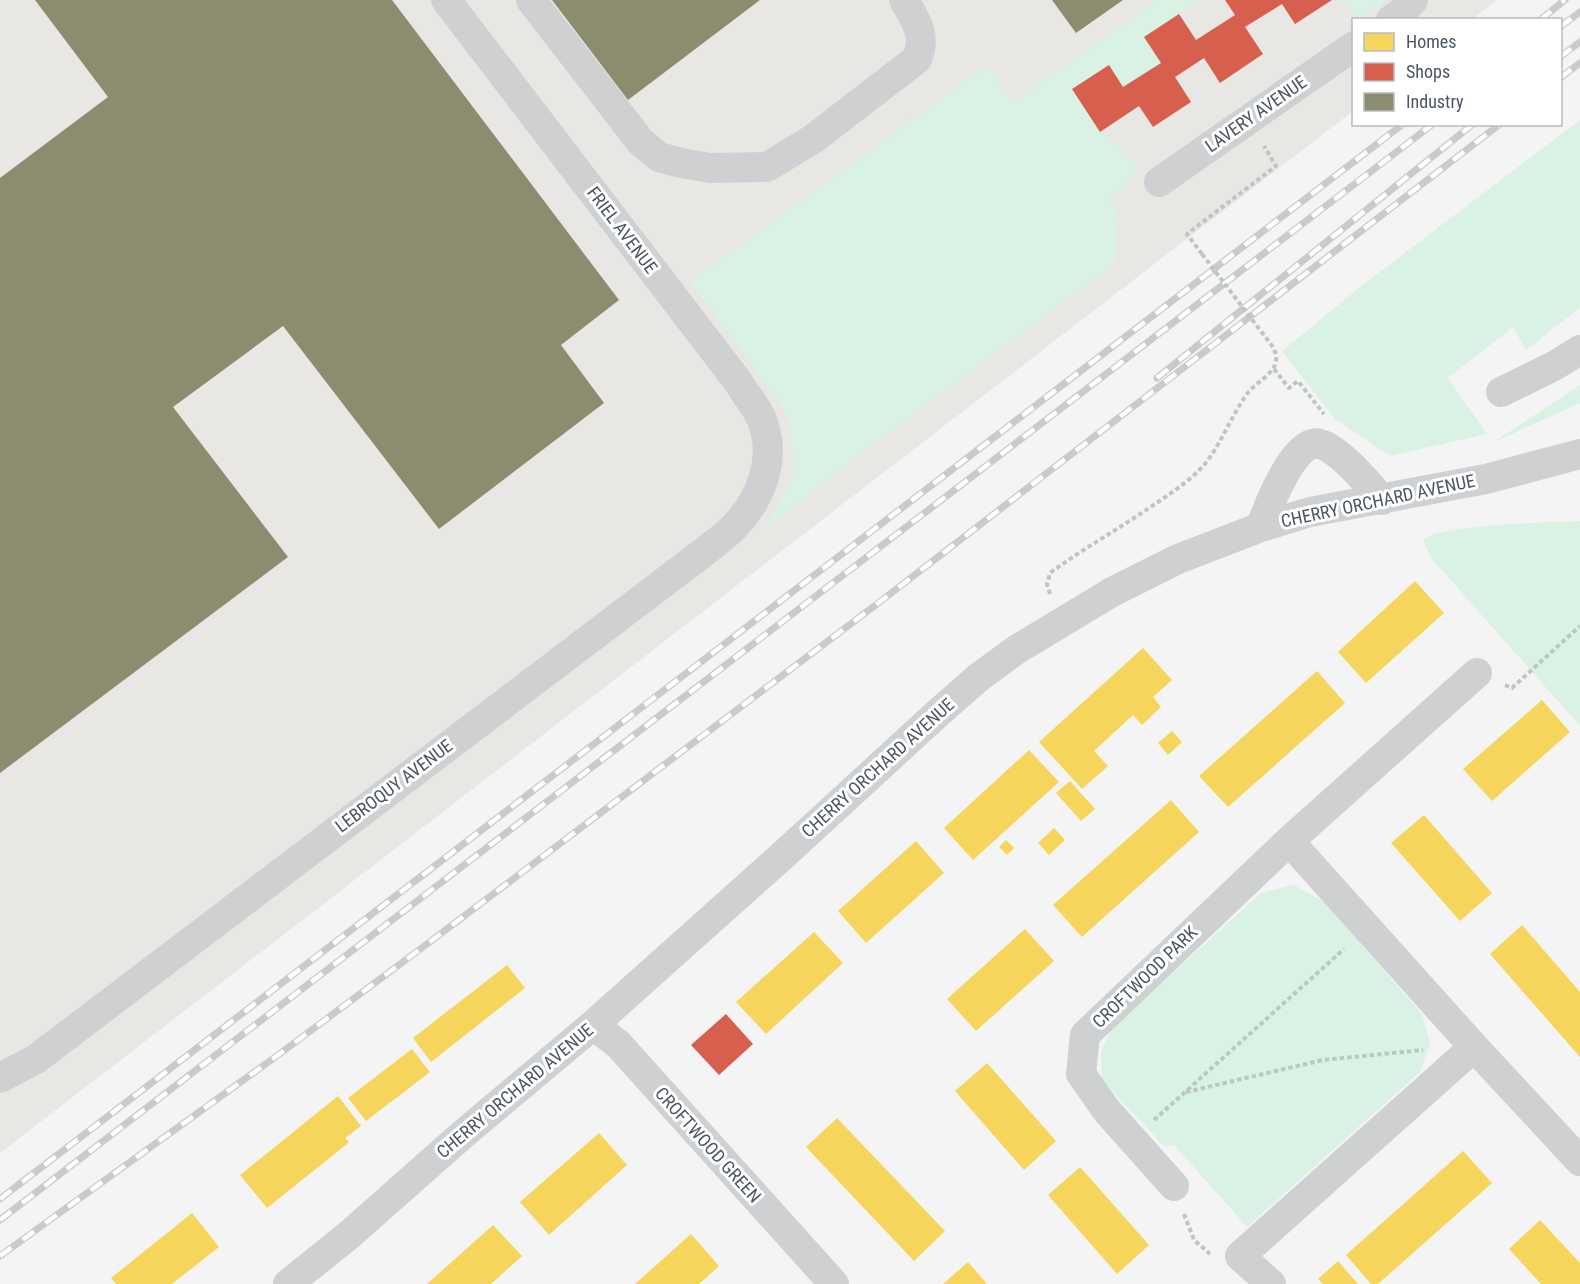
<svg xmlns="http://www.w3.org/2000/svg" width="1580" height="1284" viewBox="0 0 1580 1284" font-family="'Roboto Condensed',sans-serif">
<rect width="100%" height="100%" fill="#f4f4f4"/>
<!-- commercial -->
<path fill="#e8e7e3" d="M0,0h1497l-25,19 -118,1 -1,91 -1353,1042z"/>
<!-- green -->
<path fill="#d9f2e3" d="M1159,0h40l-55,37 17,26 -38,24 -14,-21 -9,66 28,22 12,15 -30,32 9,14 -5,50 -269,201 -81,65 30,-55 -5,-60 -97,-132 3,-6 292,-213 25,36 24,-11 -2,-4z
M1343,0h42l-26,20 -2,-1z
M1580,120v188l-54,42 -13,-23 -65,51 39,56 -97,22 -55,-37 -53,-68 83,-68z
M1580,385v18l-86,39z
M1580,521v205l-149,-168 -8,-18c10,-15 133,-18 157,-19z
M1294,885l29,16 99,113 8,29 -10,29 -173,155 -72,-81h-11l-62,-66 -1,-29 11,-23 149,-135z"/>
<!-- homes -->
<path fill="#f6d55c" d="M1415,581l29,32 -78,70 -28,-31z
M1143,648l29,32 -19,17 8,10 -19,18 -9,-10 -39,36 14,15 -26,23 -43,-47z
M1317,671l28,32 -117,104 -29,-31z
M1542,700l28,32 -78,69 -29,-32z
M1172,731l10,11 -14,13 -10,-12z
M1029,750l30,32 -86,78 -29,-32z
M1070,781l25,28 -14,12 -25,-28z
M1171,800l28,32 -117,105 -29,-32z
M1424,815l68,78 -32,28 -69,-78z
M1054,828l11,12 -16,15 -11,-12z
M1006,840l8,8 -7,7 -8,-8z
M916,841l28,32 -78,70 -28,-32z
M1522,925l58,67v65l-90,-103z
M1025,929l29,32 -78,70 -29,-32z
M814,932l29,31 -77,71 -30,-32z
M507,965l18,23 -94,74 -18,-24z
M412,1049l18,23 -64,49 -18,-23z
M987,1063l69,78 -32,29 -69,-79z
M338,1096l23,30 -16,12 4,4 -2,2 -80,64 -27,-33z
M837,1118l108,113 -31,30 -108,-114z
M599,1133l28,32 -78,70 -29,-33z
M1463,1151l29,32 -114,101h-7l-25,-29z
M1080,1167l69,78 -32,29 -69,-79z
M192,1213l27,34 -47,37h-56l-5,-6z
M1540,1220l40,43v21h-39l-32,-35z
M493,1225l29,31 -31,28h-64z
M691,1234l28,32 -20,18h-64z
M1338,1261l20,23h-35l-5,-5z
M968,1262l19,22h-44z"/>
<!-- shops -->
<path fill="#d6604d" d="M1225,0h107l-37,24 -13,-20 -37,23 18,27 -43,29 -16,-25 -29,19 16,25 -38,25 -14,-21 -39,26 -28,-43 37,-24 14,22 38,-24 -17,-26 35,-23 17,26 39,-25z
M726,1014l27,30 -34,31 -28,-30z"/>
<!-- industry -->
<path fill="#8c8c6e" d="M35,0h357l227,300 -58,45 43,58 -165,126 -156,-203 -110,81 115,150 -288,216v-595l108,-81z
M552,0h208l-132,100z
M1052,0h71l-47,33z"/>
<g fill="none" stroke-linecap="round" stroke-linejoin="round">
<!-- path -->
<path stroke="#bcc7c4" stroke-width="4" stroke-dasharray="4.5 3" stroke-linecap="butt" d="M1202,254l-15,-20 89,-68 -12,-20
M1274,369l15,19 9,-7 26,33
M1050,594l-3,-10 3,-11c34,-25 72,-46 108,-71 16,-11 33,-22 46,-37 18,-22 27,-49 43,-71 13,-17 38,-23 26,-47
M1505,685l7,3 68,-62
M1186,1092l137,-32 100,-10
M1154,1120l190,-171
M1184,1214l10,26 16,14"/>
<!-- minor -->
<path stroke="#ced0d2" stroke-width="30" d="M531,0l109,141 19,16 22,6 29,5 57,-1 46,-28 104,-80c10,-24 -1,-38 -13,-59
M1391,20l11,-8 11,-12
M1159,182l195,-136
M1501,392l53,-26 26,-16
M1261,527c6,-18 34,-91 59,-83 19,5 50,41 62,56
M1289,841l185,206 106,114
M593,1025l25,19 216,240
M0,1078l36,-19 664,-504c12,-10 26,-19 36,-30 25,-27 40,-65 27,-102 -4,-14 -17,-27 -24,-40l-293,-383
M1174,1186l-67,-75 -26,-37 4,-39 204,-194 188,-168
M288,1284l61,-49 113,-100 131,-110 188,-168 157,-144 41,-36 37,-27 96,-58 66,-33 83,-32 49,-15 176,-33 94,-25
M1271,1284l-31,-28 234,-209"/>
<defs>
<path id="rail" d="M1540,20l25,-20
M1560,27l20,-15
M1560,57l20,-15
M1560,78l20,-15
M1157,378l316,-254
M0,1199l1403,-1075
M0,1220l1433,-1096
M0,1256l278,-201 153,-114 446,-337 623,-480"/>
</defs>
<!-- rail casing -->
<use href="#rail" stroke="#c9cacc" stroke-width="7"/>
<!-- rail -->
<use href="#rail" stroke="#fff" stroke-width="4.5" stroke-dasharray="14" stroke-linecap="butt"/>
<!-- path-bridge -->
<path stroke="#bcc7c4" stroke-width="4" stroke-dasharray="4.5 3" stroke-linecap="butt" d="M1202,254l71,93"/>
</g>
<g text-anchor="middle" stroke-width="6" stroke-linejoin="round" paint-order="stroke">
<!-- street labels -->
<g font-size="18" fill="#4a5661" stroke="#fff">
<text transform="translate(1256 114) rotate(-35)" y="6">LAVERY AVENUE</text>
<text transform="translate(622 230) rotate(53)" y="6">FRIEL AVENUE</text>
<text transform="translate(1378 501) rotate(-12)" y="6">CHERRY ORCHARD AVENUE</text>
<text transform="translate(878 768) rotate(-42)" y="6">CHERRY ORCHARD AVENUE</text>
<text transform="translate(394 786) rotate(-37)" y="6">LEBROQUY AVENUE</text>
<text transform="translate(1145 977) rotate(-44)" y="6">CROFTWOOD PARK</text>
<text transform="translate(515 1091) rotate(-40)" y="6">CHERRY ORCHARD AVENUE</text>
<text transform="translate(708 1145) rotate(48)" y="6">CROFTWOOD GREEN</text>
</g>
</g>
<!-- legend -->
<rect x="1352" y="18" width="210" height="108" fill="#ffffff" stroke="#b7bbc0" stroke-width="1.5"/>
<rect x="1364" y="33" width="30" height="18" fill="#f6d55c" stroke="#b7bbc0" stroke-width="1.5"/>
<text x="1406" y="48" font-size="18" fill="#4a5661">Homes</text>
<rect x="1364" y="63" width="30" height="18" fill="#d6604d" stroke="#b7bbc0" stroke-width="1.5"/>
<text x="1406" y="78" font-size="18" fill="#4a5661">Shops</text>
<rect x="1364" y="93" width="30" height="18" fill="#8c8c6e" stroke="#b7bbc0" stroke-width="1.5"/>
<text x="1406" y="108" font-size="18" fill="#4a5661">Industry</text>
</svg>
